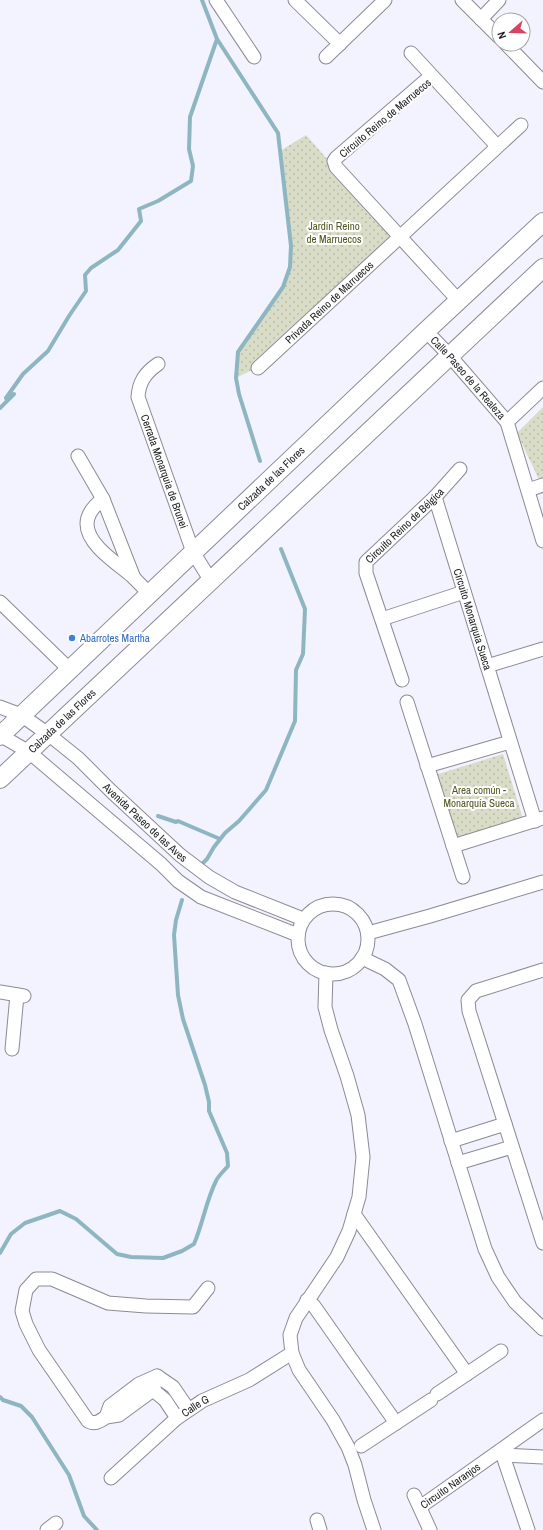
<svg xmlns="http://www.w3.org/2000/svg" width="543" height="1530" viewBox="0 0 543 1530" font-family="'Archivo Narrow',sans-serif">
<defs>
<pattern id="grass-dots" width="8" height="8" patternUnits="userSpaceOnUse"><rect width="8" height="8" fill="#d9dcc6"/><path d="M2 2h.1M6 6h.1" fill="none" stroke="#babcaa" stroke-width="1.8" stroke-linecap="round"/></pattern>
</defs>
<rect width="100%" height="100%" fill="#f2f3fe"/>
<!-- grass -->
<path fill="url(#grass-dots)" d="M306,135l89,101 -137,131 -22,11 2,-26 45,-65 7,-20 1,-21 -11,-95z
M543,407v73l-3,2 -23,-49z
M503,754l20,65 -68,20 -20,-64z"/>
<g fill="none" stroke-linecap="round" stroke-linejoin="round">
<!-- stream -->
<path stroke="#8eb6c2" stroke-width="4" d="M202,0l15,39 61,94 13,113 -1,21 -7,20 -45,65 -2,26 3,16 21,67
M0,408l14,-14 -8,4 17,-24 25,-23 21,-35 17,-25 -1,-16 6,-7 27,-18 23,-29 -2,-12 19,-8 33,-20 2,-15 -4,-17 1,-32 27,-78
M158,816l18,6 2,-1 42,18
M200,866l7,-7 7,-12 11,-14 14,-12 27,-31 29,-69 1,-51 7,-16 2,-45 -24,-60
M0,1253l11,-19 14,-11 35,-12 16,8 41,35 14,3 32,1 19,-7 12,-7c9,-21 12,-43 22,-63 2,-5 8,-10 12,-15l-1,-13 -18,-42v-9l-4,-17 -22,-66 -5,-24 -4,-60 2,-15 6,-20
M0,1397l3,3 18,6 11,11 37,58 15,41 13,14"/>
<defs>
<g id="street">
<path d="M216,0l38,57"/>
<path d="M295,0l45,44"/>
<path d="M462,0l37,37"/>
<path d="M481,19l18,-19"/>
<path d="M506,44l37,38"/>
<path d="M411,53l86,93"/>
<path d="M326,57l59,-57"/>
<path d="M431,76l-95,82 -2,3 2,6 122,133"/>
<path id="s1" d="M426,331l24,25 57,66 36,119"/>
<path id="s2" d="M158,364c-13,9 -19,18 -20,33l55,155 18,29"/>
<path id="s3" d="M258,368l263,-243"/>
<path d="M507,422l36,-34"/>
<path d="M78,456l25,43 31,79"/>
<path d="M528,490l15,-5"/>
<path id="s4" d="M435,497l100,324"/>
<path d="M103,499c-8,6 -16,14 -16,25 0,21 31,40 45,52 6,6 12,12 17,18"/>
<path d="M0,602l70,68"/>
<path d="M382,619l82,-27"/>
<path d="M487,666l56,-17"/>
<path id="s5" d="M402,680l-36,-107v-11l69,-65 25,-28"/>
<path d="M407,702l56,175"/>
<path id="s6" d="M0,707l21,8 27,19 30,24 33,33 69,64 29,22 26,15 68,27"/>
<path d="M0,735l29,17 132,112 17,17 23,16 97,38"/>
<path d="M427,766l83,-24"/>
<path d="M453,846l90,-28"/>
<circle cx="333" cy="939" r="35"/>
<path d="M368,933l62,-17 113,-34"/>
<path d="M362,958l23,11 14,11 16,44 70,225 13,28 17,25 28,27"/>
<path d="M543,970l-67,21 -8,9 1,11 74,232"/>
<path d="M326,973l-1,34 6,23 16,46 11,39 5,42 -4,40 -10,34 -12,26 -41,61 -6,17 2,18 7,17 34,50 15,27 7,18 9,35 10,30"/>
<path d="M0,992l24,4"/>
<path d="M12,1049l5,-54"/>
<path d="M451,1141l54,-17"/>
<path d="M458,1163l54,-16"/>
<path d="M354,1214l113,160"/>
<path d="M307,1300l7,6 82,117"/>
<path d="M157,1376l-4,14 -34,25 -13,2 4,-11 29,-22z"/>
<path d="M157,1376l16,11 15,22"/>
<path d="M153,1390l12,10 12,18"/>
<path d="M437,1394l64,-43"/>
<path d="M106,1417c-6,4 -11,8 -18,4l-49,-71 -13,-26 -4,-13 4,-21 10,-11h16l56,24 38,3 47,1 15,-19"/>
<path d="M361,1446l70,-46"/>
<path d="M501,1450l27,80"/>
<path d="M503,1455l40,2"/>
<path id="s7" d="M111,1478l66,-60 25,-17 47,-21 43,-27"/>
<path d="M414,1495l16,35"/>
<path id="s8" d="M420,1507l123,-87"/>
<path d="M317,1520l3,10"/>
<path d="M47,1530l9,-7"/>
</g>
<g id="secondary">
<path id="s9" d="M0,736l426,-405 117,-109"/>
<path id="s10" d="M0,779l543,-511"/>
</g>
</defs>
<!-- street casing -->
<use href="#street" stroke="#8b8b95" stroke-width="15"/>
<!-- secondary casing -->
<use href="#secondary" stroke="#8b8b95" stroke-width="20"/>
<!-- street -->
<use href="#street" stroke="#fff" stroke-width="13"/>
<!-- secondary -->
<use href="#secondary" stroke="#fff" stroke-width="18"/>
</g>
<!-- markers -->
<circle fill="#3f7fe0" stroke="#fff" stroke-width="1.5" cx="72" cy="638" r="4"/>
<g text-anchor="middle" stroke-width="4" stroke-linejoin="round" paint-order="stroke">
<!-- street labels -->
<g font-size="11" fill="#1c1c20" stroke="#fff">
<text transform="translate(385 118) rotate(-40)" y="4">Circuito Reino de Marruecos</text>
<text dy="4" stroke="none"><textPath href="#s3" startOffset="97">Privada Reino de Marruecos</textPath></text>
<text dy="4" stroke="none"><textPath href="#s1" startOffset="63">Calle Paseo de la Realeza</textPath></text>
<text dy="4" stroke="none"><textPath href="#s2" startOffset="119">Cerrada Monarquia de Brunei</textPath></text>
<text dy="4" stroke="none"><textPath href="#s9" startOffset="374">Calzada de las Flores</textPath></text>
<text dy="4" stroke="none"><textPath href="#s5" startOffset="177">Circuito Reino de Bélgica</textPath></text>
<text dy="4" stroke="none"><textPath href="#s4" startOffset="128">Circuito Monarquia Sueca</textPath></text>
<text dy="4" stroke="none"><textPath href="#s10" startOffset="85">Calzada de las Flores</textPath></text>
<text dy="4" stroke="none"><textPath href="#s6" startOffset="187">Avenida Paseo de las Aves</textPath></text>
<text dy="4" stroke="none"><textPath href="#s7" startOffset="111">Calle G</textPath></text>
<text dy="4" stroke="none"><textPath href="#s8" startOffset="37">Circuito Naranjos</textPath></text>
</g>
<!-- park labels -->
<g font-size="11" fill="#525620" stroke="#fff">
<text x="334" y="230">Jardín Reino<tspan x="334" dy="13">de Marruecos</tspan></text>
<text x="479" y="794">Area común -<tspan x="479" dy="13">Monarquía Sueca</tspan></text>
</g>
<!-- shop labels -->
<g font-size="11" fill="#366cbe" stroke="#fff" text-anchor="start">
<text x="80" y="642">Abarrotes Martha</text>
</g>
</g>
<!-- north arrow -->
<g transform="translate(511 32) rotate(250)"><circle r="19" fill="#ffffff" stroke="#a4a4a6"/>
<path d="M0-3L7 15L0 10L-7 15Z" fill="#d54460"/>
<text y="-6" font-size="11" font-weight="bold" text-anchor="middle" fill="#1c1c20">N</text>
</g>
</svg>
